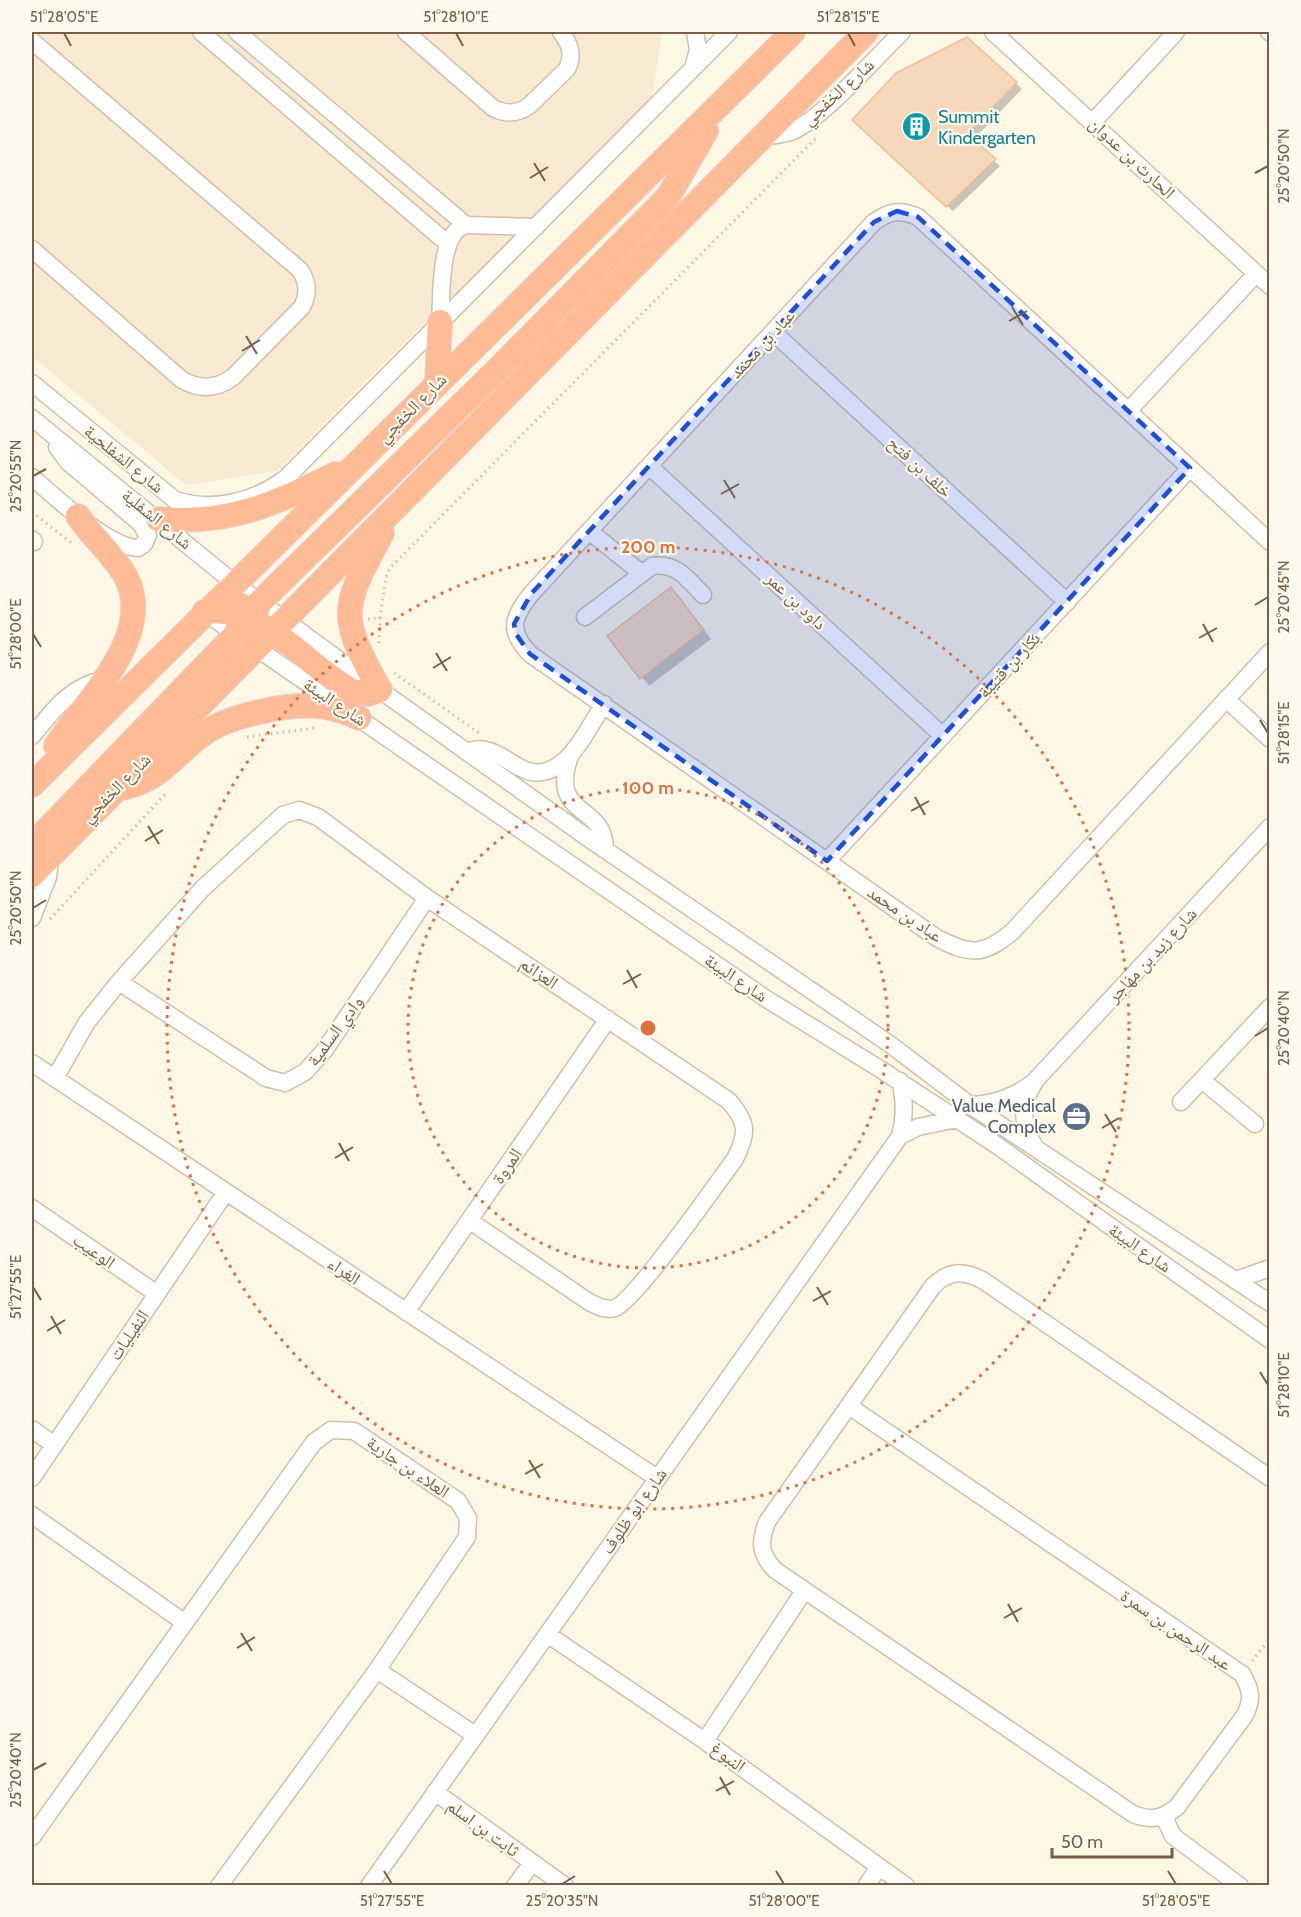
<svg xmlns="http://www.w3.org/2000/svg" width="1301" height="1917" viewBox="0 0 1301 1917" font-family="Cabin,'Noto Naskh Arabic',sans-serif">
<rect width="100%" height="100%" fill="#fef7e5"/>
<!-- residential -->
<path fill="#f7e9d2" d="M32,32h630l-10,66 -113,119 -119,111 -143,143 -91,14 -154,-129z"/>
<!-- shadow -->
<path fill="#0003" d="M1016,83l6,6 -50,52 28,25 -47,45 -99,-91z
M671,589l40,50 -62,47 -39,-50z"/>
<!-- building -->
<path fill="#f7d7b9" stroke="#ebbf98" stroke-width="1.5" d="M967,37l50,45 -50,52 29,25 -50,48 -94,-87 44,-47z
M671,587l33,43 -64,49 -33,-43z"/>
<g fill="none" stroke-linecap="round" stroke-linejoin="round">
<defs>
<path id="minor" d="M201,32l246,211
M237,32l229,193
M406,32l87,76c14,7 25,6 37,-3l37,-36c7,-14 3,-25 -6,-37
M993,32l277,254
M1269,32h1
M32,41l268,229c8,12 9,24 2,37l-69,70c-16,12 -33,13 -51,3l-150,-131
M694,64l4,-14 -3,-18
M1093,122l83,-90
M765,136c10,-1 19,-1 28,-5 32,-15 82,-73 109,-99
M440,322c2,-25 -2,-90 26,-97l70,2
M773,332l294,270
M32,383l143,117c38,12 78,2 110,-21l444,-447
M1129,410l127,-136
M32,418l202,165 146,107 205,146 306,209 79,60 300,198
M649,466l294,270
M32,477c23,20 76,70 106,71l6,-4 4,-8 -7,-12 -73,-62 -11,-15
M589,531l51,41
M32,539l2,3
M1270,542l-352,-325c-18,-8 -28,-6 -44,5l-343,372c-19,24 -23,37 -1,60l407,284c33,17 46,18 75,-6l258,-280
M204,612l561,386 115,71 115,75 275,196
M585,617l67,-51c24,-4 36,13 51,29
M1226,699l44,40
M32,736c21,-25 37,-49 70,-56
M467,752c37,-16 55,45 97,9 16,-14 28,-39 40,-57
M570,756c-22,63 35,46 35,93
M827,861l363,-393
M32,918l16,-41 3,-23
M119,982l147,96 19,5 20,-11 19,-21 103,-153
M32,1063l625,415
M55,1078l32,-56 32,-40 83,-93 81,-74 16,-5 19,7 109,81 302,203c19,22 19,32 6,58 -18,24 -100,142 -120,149 -9,3 -18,-2 -26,-6l-119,-81
M1202,1080l53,44
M1034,1083c-13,21 -13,41 0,62
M1181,1102l89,-95
M970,1105c25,-1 44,-8 64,-23l236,-255
M900,1136l18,-9 39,-8
M32,1208l125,86
M1236,1280l34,-12
M406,1312l202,-293
M849,1406l393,268c9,15 11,25 3,41l-68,92c-15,12 -26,14 -44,7l-358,-244c-15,-16 -16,-27 -8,-48l166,-236c16,-16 31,-16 51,-5l286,197
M32,1429l22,16
M32,1478l194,-286
M32,1515l153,108
M547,1634l158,107 201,145
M377,1670l98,65
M705,1741l99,-150
M435,1792l130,94
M1164,1817l9,19 67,50
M32,1837l282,-395 17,-12 23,1 104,70 10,17 -1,19 -90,133 -158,216
M369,1886l531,-750c5,-20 5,-35 0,-55
M515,1886l17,-23
M866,1886l13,-19"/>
<path id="highway" d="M437,383l3,-61
M158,519c70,6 117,-15 178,-45
M204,612c58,-9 102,54 148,79l16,3 12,-4c-43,-76 -38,-82 2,-157
M255,649l-4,-24 9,-23 237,-232 171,-173 38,-66
M56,746c30,-47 100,-110 70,-169 -12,-22 -34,-40 -48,-61
M32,785l761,-753
M115,789c45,-6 55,-31 88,-55 27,-19 88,-32 121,-27 12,2 24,6 35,11
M32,845l203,-210 5,-12 1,-18
M32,875l834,-843"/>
</defs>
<!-- minor casing -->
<use href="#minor" stroke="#d1bfa9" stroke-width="19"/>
<!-- highway casing -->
<use href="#highway" stroke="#dfd8d3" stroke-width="26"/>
<!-- path -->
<path stroke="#dcbb9c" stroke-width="3" stroke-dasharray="1.5 4.5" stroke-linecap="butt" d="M32,512l42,33
M368,619l12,-1 6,-41 4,-9 428,-432
M379,643l1,-25
M394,673l85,60
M247,737l68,-9
M50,919l118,-128
M1252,1661l18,-22"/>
<!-- minor -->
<use href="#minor" stroke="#fff" stroke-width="16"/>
<!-- highway -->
<use href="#highway" stroke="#ffba96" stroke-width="24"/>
</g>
<!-- marked area -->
<path fill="#1d4ed8" fill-opacity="0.2" stroke="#1d4ed8" stroke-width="4.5" stroke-dasharray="12 8" stroke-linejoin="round" d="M897,211l21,6 272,251 -363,393 -297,-207 -14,-20 -2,-10 17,-30 343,-372z"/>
<!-- ticks -->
<path fill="none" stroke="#7a5e47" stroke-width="2" d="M64,33l7,13M456,33l7,13M848,33l7,13M534,163l11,18M1255,173l13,-7M530,178l18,-11M1012,307l11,18M1009,321l18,-10M246,336l11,18M242,351l18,-11M33,476l13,-7M724,480l11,18M721,494l18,-10M1255,605l13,-8M1203,624l10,18M33,634l8,13M1199,638l18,-10M436,653l11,18M433,668l18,-11M1260,720l8,13M915,797l10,18M911,811l18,-10M148,826l11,18M145,841l18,-11M33,908l13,-8M627,970l10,18M623,984l18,-10M1255,1036l13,-8M1105,1114l11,18M1102,1128l17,-10M339,1143l10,18M335,1158l18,-11M33,1287l8,13M817,1287l11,18M813,1301l18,-10M51,1316l10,18M47,1331l18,-11M1260,1372l8,13M529,1460l11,18M525,1474l18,-10M1008,1604l10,18M1004,1618l18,-10M241,1633l11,18M237,1648l18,-11M33,1770l13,-7M720,1777l10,18M716,1791l18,-10M384,1871l8,13M776,1871l8,13M1168,1871l8,13M562,1884l13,-8"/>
<!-- distance rings -->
<g fill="none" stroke="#dc7240" stroke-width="3" stroke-dasharray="3 6">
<circle cx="648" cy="1028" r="240"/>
<circle cx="648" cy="1028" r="481"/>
</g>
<!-- icons -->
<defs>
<symbol id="building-disc" viewBox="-11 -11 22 22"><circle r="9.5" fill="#0f9aa8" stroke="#fffaed"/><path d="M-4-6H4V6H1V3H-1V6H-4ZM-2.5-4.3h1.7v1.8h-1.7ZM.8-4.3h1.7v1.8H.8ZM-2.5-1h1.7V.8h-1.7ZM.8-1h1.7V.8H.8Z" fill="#fff"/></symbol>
<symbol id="office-disc" viewBox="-11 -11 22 22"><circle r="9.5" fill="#5c6f8a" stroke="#fffaed"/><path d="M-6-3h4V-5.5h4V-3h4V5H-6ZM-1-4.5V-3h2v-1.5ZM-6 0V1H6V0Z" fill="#fff"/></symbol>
</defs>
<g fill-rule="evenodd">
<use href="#building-disc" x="900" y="110" width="33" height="33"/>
<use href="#office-disc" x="1060" y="1100" width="33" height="33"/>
</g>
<g text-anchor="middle" stroke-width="4.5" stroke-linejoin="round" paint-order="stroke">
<!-- street labels -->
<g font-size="18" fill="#7a5e47" stroke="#fffaed">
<text transform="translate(838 92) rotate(-42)" y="6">شارع الخفجي</text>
<text transform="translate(1132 158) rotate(43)" y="6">الحارث بن عدوان</text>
<text transform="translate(762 344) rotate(-47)" y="6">عباد بن محمد</text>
<text transform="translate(412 408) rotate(-45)" y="6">شارع الخفجي</text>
<text transform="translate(124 459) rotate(39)" y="6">شارع الشفلحية</text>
<text transform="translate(920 467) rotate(43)" y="6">خلف بن فتح</text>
<text transform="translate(157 519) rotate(39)" y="6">شارع الشفلية</text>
<text transform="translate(796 601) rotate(43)" y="6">داود بن عمر</text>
<text transform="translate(1009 665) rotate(-47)" y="6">بكار بن قتيبة</text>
<text transform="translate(335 702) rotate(34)" y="6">شارع البيئة</text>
<text transform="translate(116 788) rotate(-45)" y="6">شارع الخفجي</text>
<text transform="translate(905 914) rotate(34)" y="6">عباد بن محمد</text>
<text transform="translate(1152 955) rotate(-47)" y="6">شارع زيد بن مهاجر</text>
<text transform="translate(539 973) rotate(34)" y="6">العزائم</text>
<text transform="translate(736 978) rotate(34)" y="6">شارع البيئة</text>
<text transform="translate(335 1031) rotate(-54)" y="6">وادي السلمية</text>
<text transform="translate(507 1166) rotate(-56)" y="6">المروة</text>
<text transform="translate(1140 1248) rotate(35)" y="6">شارع البيئة</text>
<text transform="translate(94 1251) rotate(35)" y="6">الوعيب</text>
<text transform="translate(344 1271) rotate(34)" y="6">الغراء</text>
<text transform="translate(129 1335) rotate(-56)" y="6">النفيليات</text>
<text transform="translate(408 1467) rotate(34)" y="6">العلاء بن جارية</text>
<text transform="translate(634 1511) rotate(-55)" y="6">شارع ابو ظلوف</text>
<text transform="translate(1176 1630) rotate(34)" y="6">عبد الرحمن بن سمرة</text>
<text transform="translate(728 1757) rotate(36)" y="6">النبوغ</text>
<text transform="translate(483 1828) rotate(36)" y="6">ثابت بن اسلم</text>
</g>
<!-- culture labels -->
<g font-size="18" fill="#0d838f" stroke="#fffaed" text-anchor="start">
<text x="938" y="123">Summit<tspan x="938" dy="21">Kindergarten</tspan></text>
</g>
<!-- service labels -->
<g font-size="18" fill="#4e5e75" stroke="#fffaed" text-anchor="end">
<text x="1056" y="1112">Value Medical<tspan x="1056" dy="21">Complex</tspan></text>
</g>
</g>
<circle cx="648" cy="1028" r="9" fill="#dc7240" stroke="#fffaed" stroke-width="3"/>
<g font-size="18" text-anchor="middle" font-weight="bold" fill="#dc7240" stroke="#fffaed" stroke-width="4.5" stroke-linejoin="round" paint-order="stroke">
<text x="648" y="553">200 m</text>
<text x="648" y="794">100 m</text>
</g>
<!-- border -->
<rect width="1301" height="1917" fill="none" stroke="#fffaed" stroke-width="66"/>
<!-- scale -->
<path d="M1052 1848v9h120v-9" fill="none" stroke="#7a5e47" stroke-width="3"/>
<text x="1061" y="1848" font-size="18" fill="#7a5e47" stroke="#fffaed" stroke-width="4.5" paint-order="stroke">50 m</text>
<rect x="33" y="33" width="1235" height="1851" fill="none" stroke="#7a5e47" stroke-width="2"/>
<g font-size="15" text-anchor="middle" fill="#7a5e47">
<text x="64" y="22">51°28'05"E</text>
<text x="456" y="22">51°28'10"E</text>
<text x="848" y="22">51°28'15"E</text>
<text transform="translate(1284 166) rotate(-90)" y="5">25°20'50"N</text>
<text transform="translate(16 476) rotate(-90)" y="5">25°20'55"N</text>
<text transform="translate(1284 597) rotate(-90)" y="5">25°20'45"N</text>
<text transform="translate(16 634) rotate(-90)" y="5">51°28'00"E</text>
<text transform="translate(1284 733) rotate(-90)" y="5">51°28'15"E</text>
<text transform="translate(16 908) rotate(-90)" y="5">25°20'50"N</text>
<text transform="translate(1284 1028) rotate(-90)" y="5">25°20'40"N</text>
<text transform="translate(16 1287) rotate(-90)" y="5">51°27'55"E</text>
<text transform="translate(1284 1385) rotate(-90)" y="5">51°28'10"E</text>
<text transform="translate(16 1770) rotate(-90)" y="5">25°20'40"N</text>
<text x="392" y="1906">51°27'55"E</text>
<text x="562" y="1906">25°20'35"N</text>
<text x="784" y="1906">51°28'00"E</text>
<text x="1176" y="1906">51°28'05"E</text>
</g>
</svg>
